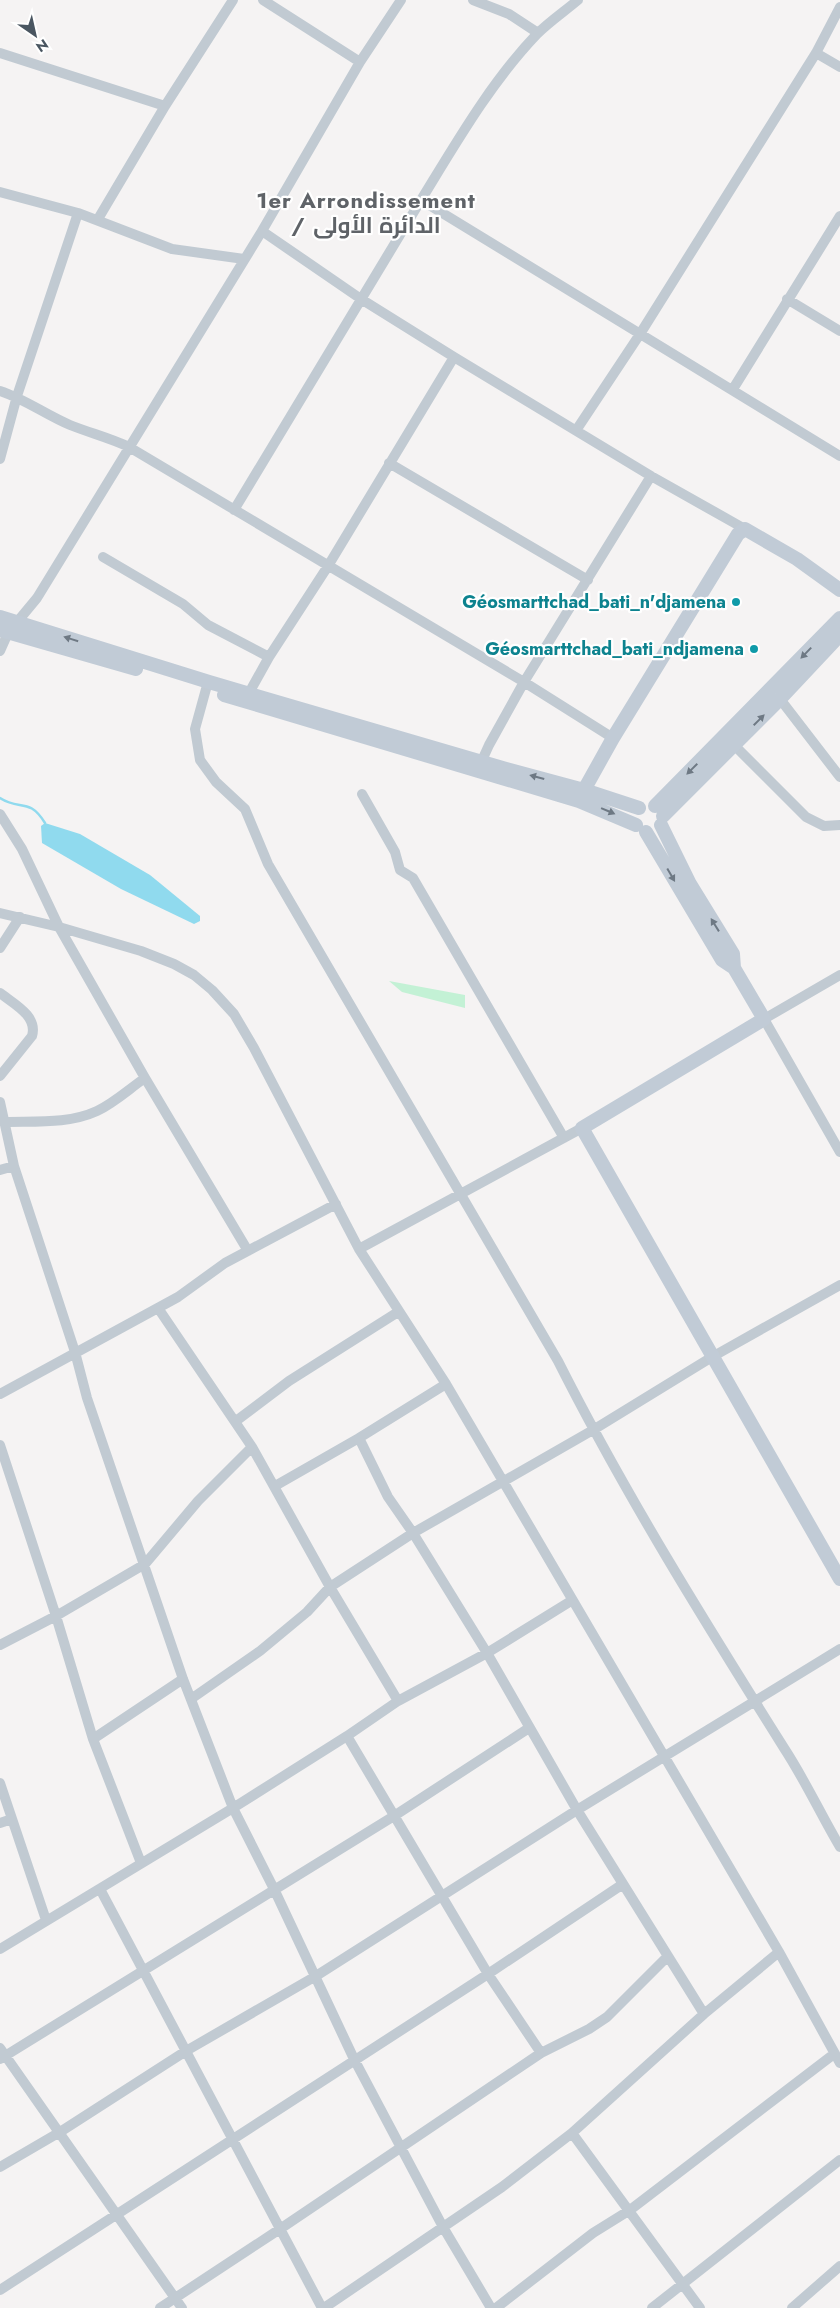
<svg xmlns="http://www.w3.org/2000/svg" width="840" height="2308" viewBox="0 0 840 2308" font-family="Jost,Cairo,sans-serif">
<rect width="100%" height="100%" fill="#f5f3f3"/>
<!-- green -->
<path fill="#c3f1d5" d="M389,981l76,14v13l-63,-16z"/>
<!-- water -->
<path fill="#90daee" d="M45,823l35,11 70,41 50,41v5l-6,3 -73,-35 -79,-46 -1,-17z"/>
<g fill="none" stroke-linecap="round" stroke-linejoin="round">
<!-- stream -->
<path stroke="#90daee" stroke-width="2.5" d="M0,798c20,13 29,-1 45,25"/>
<!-- street -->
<path stroke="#c1cad2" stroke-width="10" d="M263,0l97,62
M473,0l36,14 29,19
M0,53l165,53
M816,53l24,14
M0,192l78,21 94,36 72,10
M421,200c35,-57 70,-118 116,-166 12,-12 28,-23 41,-34
M98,219l67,-113 68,-106
M262,231l98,-169 41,-62
M787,299l53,32
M733,389l107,-173
M0,391c25,8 46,24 70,34 20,8 40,13 59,22l395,235 89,56
M577,429l63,-95 176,-281 24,-46
M0,459l17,-63 61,-183
M389,463l199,117
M234,510l187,-310 419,256
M103,557l80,47 25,21 61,32
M0,651l8,-18 29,-35 225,-367 99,68 93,58 197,119 94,53
M206,689l-11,40 5,31 16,22 29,27 23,55 290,497c67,133 147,261 226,387 21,32 37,67 56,99
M249,693l20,-36 59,-91 126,-209
M780,699l60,78
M734,745l72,72 18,9 16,-1
M479,767l10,-22 35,-63 127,-206
M362,794l33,58 5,18 13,8 151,260
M0,814l22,35 37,78 86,151 103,173
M0,913l59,14 82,24 33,13 20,11 18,15 22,24 20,34 105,201 87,135 333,568 61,111
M0,948l20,-31
M840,975l-76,44 76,133
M0,993c14,11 38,23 32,43l-32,40
M0,1102l14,64 61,186 12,46 96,281 50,129 41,81 80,170 89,168 48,81
M5,1122c30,-1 64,2 92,-11 17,-8 32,-22 48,-33
M0,1170l14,-4
M359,1249l223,-121
M446,1384l-87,54 29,59 25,36 74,120 90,157 127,204
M0,1394l178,-97 47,-34 111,-59
M236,1421l53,-40 109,-69
M0,1445l56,171 37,123 48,124
M252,1447l78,140 68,114
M275,1486l84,-48
M0,1645l56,-29 89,-52 53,-63 54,-54 -94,-139
M191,1699l69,-48 47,-39 23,-25 83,-54 180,-103 119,-73 128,-72
M347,1736l141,238 53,79
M93,1739l90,-60
M0,1783l46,137
M0,1823l12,-4
M100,1889l222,419
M0,1949l233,-141 114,-72 51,-35 89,-48 84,-52
M0,2048l182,260
M0,2059l394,-243 135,-88
M572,2133l128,175
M0,2167l60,-35 126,-81 130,-75 261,-166 263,-161
M0,2290l488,-316 135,-90
M160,2308l120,-79 261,-176 48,-24 18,-12 60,-60
M324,2308l178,-121 70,-54 132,-119 75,-62
M496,2308l97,-75 37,-23 204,-156
M652,2308l188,-148
M792,2308l48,-42"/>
<!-- secondary -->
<path stroke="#c1cbd6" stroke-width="14" d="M0,617l209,65 297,87 78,21 55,18
M0,630l136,39
M224,695l355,106 57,24
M584,790l29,-52 125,-204 7,-5 52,30 43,31
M655,806l185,-188
M663,816l117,-117 60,-64
M661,825l29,59 43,70 1,14
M646,832l76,128 12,8 30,51 -182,109 258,451"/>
</g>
<!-- one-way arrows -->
<defs><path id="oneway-solid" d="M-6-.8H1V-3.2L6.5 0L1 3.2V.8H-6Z" transform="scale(1.25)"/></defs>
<g fill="#6e7984">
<use href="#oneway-solid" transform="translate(71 639) rotate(-163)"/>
<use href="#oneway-solid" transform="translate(806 653) rotate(134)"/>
<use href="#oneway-solid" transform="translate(759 720) rotate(-45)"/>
<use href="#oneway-solid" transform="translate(692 769) rotate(135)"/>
<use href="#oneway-solid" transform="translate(537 777) rotate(-165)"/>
<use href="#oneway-solid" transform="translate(608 811) rotate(23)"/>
<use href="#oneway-solid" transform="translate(671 875) rotate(60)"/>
<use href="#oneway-solid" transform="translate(715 925) rotate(-122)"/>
</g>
<!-- markers -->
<g fill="#0f9aa8" stroke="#fff" stroke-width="2">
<circle cx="736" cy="602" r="5"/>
<circle cx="754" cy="649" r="5"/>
</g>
<g text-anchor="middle" stroke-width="4.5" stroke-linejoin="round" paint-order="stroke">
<!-- culture labels -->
<g font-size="18" font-weight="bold" fill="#0d838f" stroke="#fff" text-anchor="end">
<text x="726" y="608">Géosmarttchad_bati_n'djamena</text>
<text x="744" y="655">Géosmarttchad_bati_ndjamena</text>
</g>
<!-- district labels -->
<g font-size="22" font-weight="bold" letter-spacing="1" fill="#5f6368" stroke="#fff">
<text x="366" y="208">1er Arrondissement<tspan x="366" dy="25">/ الدائرة الأولى</tspan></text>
</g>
</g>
<!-- north arrow -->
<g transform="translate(35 35) rotate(146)" stroke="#ffffff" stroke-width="4" paint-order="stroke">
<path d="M0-4L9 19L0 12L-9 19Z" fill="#4a5661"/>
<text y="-8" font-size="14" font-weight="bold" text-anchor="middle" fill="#4a5661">N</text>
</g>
</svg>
